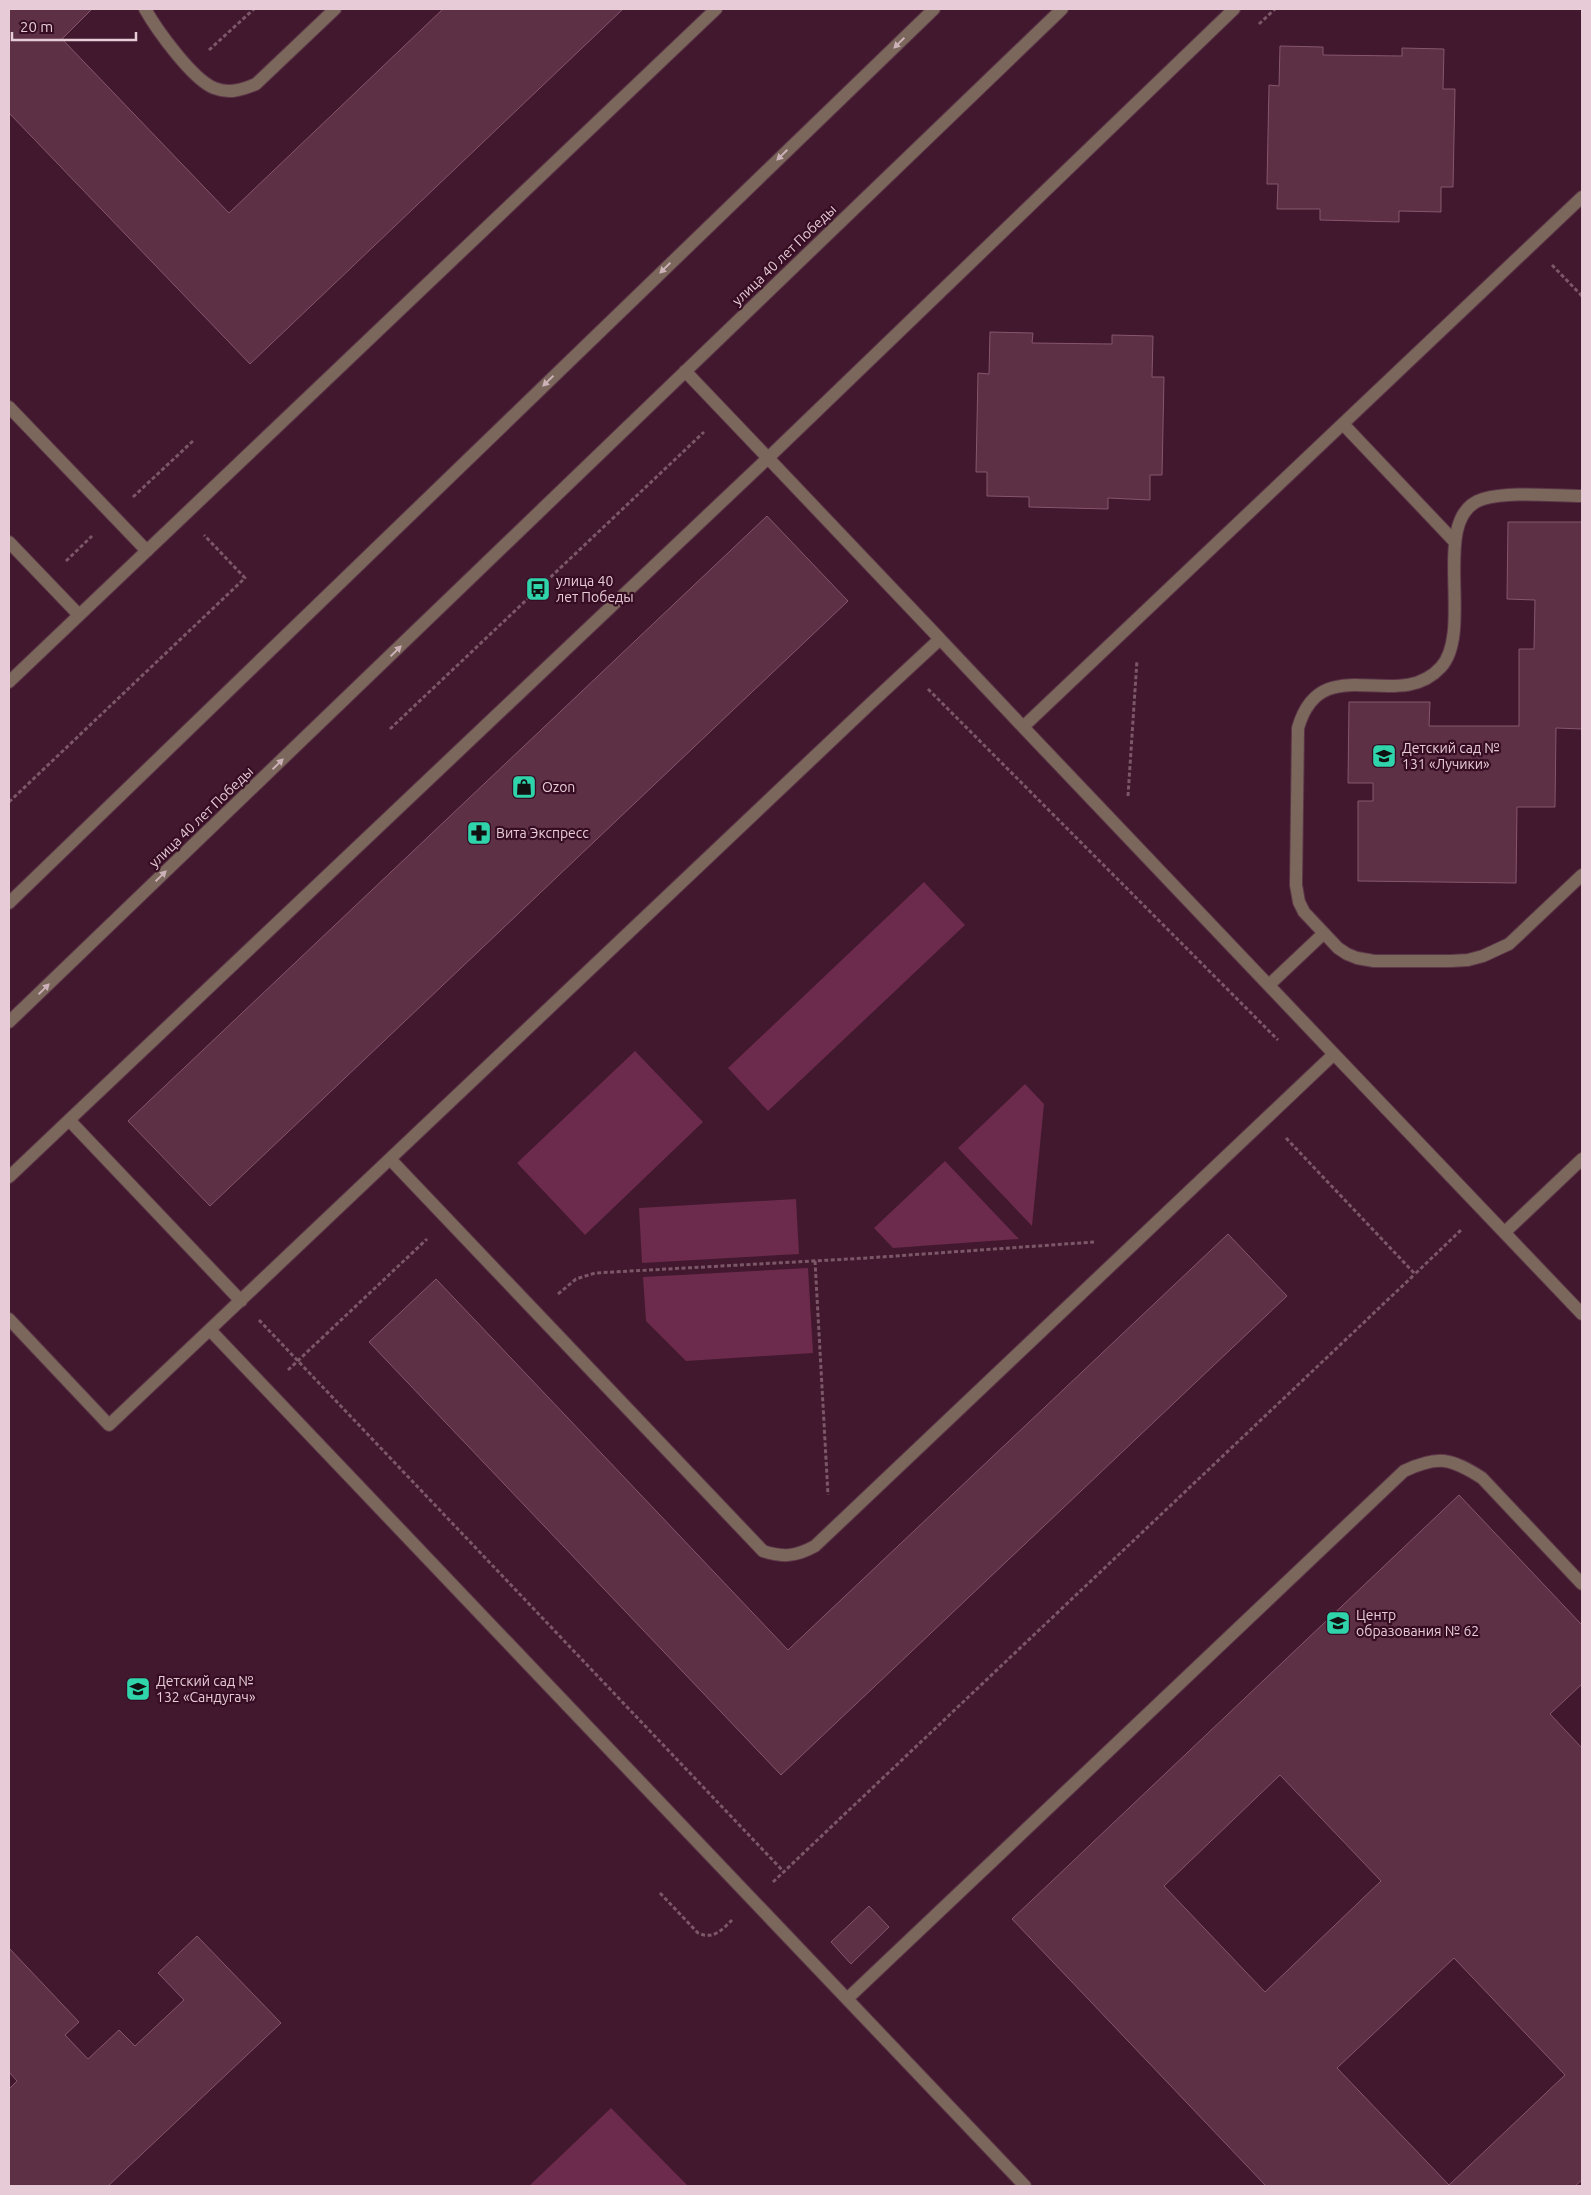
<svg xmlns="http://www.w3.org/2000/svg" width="1591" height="2195" viewBox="0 0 1591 2195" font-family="Ubuntu,sans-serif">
<rect width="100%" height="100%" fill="#41182d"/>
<!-- green -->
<path fill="#6c2a4c" d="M924,882l41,43 -197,186 -40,-43z
M635,1051l68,71 -118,113 -68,-72z
M1025,1084l19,20 -12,122 -74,-78z
M945,1161l74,78 -126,9 -19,-20z
M796,1199l3,55 -157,9 -3,-55z
M808,1268l5,85 -127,8 -40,-40 -3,-44z
M611,2108l77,78h-159z"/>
<!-- building -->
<path fill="#5d3046" stroke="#86566d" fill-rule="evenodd" d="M9,9h83l-30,30 167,174 214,-204h180l-373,355 -241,-251z
M1280,46l43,1v8l79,1v-8l42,1 -1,40h12l-2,98h-12v25l-42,-1v11l-79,-2v-11h-43l1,-25h-11l2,-99 10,1z
M990,332l43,1 -1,10 80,1v-9l41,1 -1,41h12l-2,98h-12v25l-42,-2v11l-79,-2v-10l-42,-1v-24h-11l2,-99 11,1z
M767,516l81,85 -638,605 -82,-85z
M1508,522h74v207l-26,-1 -1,79h-38l-1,76 -158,-2v-80h15v-18h-25l1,-81h81l-1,24h90v-77h15l1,-49 -28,-1z
M1228,1234l59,62 -506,479 -412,-433 67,-63 352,371z
M1459,1495l123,130v59l-32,30 32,34v432l-7,6h-309l-254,-267zM1280,1775l101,106 -116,111 -101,-106zM1454,1958l111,117 -116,110 -112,-117z
M869,1906l20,21 -38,37 -20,-22z
M197,1936l84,87 -173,163h-99v-97l8,-8 -8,-9v-124l70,74 -14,13 23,24 31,-29 16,16 49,-46 -26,-27z"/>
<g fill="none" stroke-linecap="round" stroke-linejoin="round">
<defs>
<path id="minor" d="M145,9c12,21 47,70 69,79 15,6 28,2 42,-4l79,-75
M685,371l83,87 466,-449
M9,407l138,144
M1343,424l111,117
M1582,496c-29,0 -71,-5 -99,3 -55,16 -8,131 -42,168 -43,48 -120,-20 -143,61l-2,157 3,17 5,10 34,36 9,6 10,4 17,3h77l17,-1 15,-4 26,-12 73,-69
M9,542l70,73
M940,639l83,88
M9,682l707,-673
M9,903l925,-894
M1269,985l55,-52
M9,1022l1053,-1013
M1334,1054l-311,-327 559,-530
M390,1159l373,392c20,7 34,5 52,-5l519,-492 248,260
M9,1177l60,-57
M1505,1232l77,-73
M9,1319l100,106 761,-721 70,-65 -172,-181 -699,662 172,181
M210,1330l815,856
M847,1999l557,-528c34,-16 47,-13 78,7l100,106"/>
</defs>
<!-- minor casing -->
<use href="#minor" stroke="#5c3548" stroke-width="14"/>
<!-- path -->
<path stroke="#7b5768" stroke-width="3" stroke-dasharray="4 2.5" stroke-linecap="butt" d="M1259,24l16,-15
M209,50l45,-41
M1552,265l30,31
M133,497l61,-57
M66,561l26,-25
M928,689l350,351
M390,729l314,-297
M1128,796l9,-136
M9,802l236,-224 -41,-43
M1286,1138l129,136 47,-45
M815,1261l13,234
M558,1294l18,-15 19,-6 272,-15 227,-16
M259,1320l525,552
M288,1370l139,-131
M773,1882l642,-608
M660,1893l38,40c15,7 24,-3 34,-13"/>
<!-- minor -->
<use href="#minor" stroke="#7b675b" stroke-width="12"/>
</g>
<!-- one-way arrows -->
<defs><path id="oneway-solid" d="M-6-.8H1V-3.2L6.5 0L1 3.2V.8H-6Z" transform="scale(1.25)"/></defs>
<g fill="#ccb2b8">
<use href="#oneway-solid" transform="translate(899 43) rotate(136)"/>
<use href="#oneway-solid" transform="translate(782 155) rotate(136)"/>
<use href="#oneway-solid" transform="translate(665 268) rotate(136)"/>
<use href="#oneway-solid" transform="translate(548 381) rotate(136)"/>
<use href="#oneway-solid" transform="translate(396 651) rotate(-44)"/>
<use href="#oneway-solid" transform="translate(278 764) rotate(-44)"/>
<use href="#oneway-solid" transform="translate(161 876) rotate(-44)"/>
<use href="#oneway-solid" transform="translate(44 989) rotate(-44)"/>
</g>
<!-- icons -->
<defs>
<symbol id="bus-square" viewBox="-11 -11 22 22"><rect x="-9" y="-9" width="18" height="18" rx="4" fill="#2fd4aa" stroke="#360d23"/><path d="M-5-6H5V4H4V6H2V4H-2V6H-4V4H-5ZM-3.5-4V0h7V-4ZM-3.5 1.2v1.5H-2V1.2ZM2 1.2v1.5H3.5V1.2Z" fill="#111"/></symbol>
<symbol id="school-square" viewBox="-11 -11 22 22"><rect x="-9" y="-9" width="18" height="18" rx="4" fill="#2fd4aa" stroke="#360d23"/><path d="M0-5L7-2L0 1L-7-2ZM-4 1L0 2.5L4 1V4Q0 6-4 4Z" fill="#111"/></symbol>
<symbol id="shop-square" viewBox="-11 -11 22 22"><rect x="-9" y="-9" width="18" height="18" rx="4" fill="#2fd4aa" stroke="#360d23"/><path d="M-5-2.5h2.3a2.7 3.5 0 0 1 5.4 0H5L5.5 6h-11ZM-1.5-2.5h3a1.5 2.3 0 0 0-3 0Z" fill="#111"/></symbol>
<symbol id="pharmacy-square" viewBox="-11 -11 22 22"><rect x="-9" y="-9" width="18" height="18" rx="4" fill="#2fd4aa" stroke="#360d23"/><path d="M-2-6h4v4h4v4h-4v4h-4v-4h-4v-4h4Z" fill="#111"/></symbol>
</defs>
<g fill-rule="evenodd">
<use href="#bus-square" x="524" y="575" width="28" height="28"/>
<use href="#school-square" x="1370" y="742" width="28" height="28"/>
<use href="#shop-square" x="510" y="773" width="28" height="28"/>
<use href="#pharmacy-square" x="465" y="819" width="28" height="28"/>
<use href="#school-square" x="1324" y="1609" width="28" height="28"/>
<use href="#school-square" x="124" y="1675" width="28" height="28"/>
</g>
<g text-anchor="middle" stroke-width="4.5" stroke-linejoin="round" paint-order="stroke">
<!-- street labels -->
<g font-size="14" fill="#e7cbd7" stroke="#360d23">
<text transform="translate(784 255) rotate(-44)" y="5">улица 40 лет Победы</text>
<text transform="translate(201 817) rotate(-44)" y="5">улица 40 лет Победы</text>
</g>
<!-- poi labels -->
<g font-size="14" fill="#e7cbd7" stroke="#360d23" text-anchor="start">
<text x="556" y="586">улица 40<tspan x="556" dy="16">лет Победы</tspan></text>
<text x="1402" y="753">Детский сад №<tspan x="1402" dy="16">131 «Лучики»</tspan></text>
<text x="542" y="792">Ozon</text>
<text x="496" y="838">Вита Экспресс</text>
<text x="1356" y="1620">Центр<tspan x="1356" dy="16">образования № 62</tspan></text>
<text x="156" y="1686">Детский сад №<tspan x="156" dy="16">132 «Сандугач»</tspan></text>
</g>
</g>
<!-- border -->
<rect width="1591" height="2195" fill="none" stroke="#e7cbd7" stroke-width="20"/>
<!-- scale -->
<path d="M12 32v8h124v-8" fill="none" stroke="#e7cbd7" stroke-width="2.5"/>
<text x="20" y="32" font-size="15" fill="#e7cbd7" stroke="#360d23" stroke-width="4" paint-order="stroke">20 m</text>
</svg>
